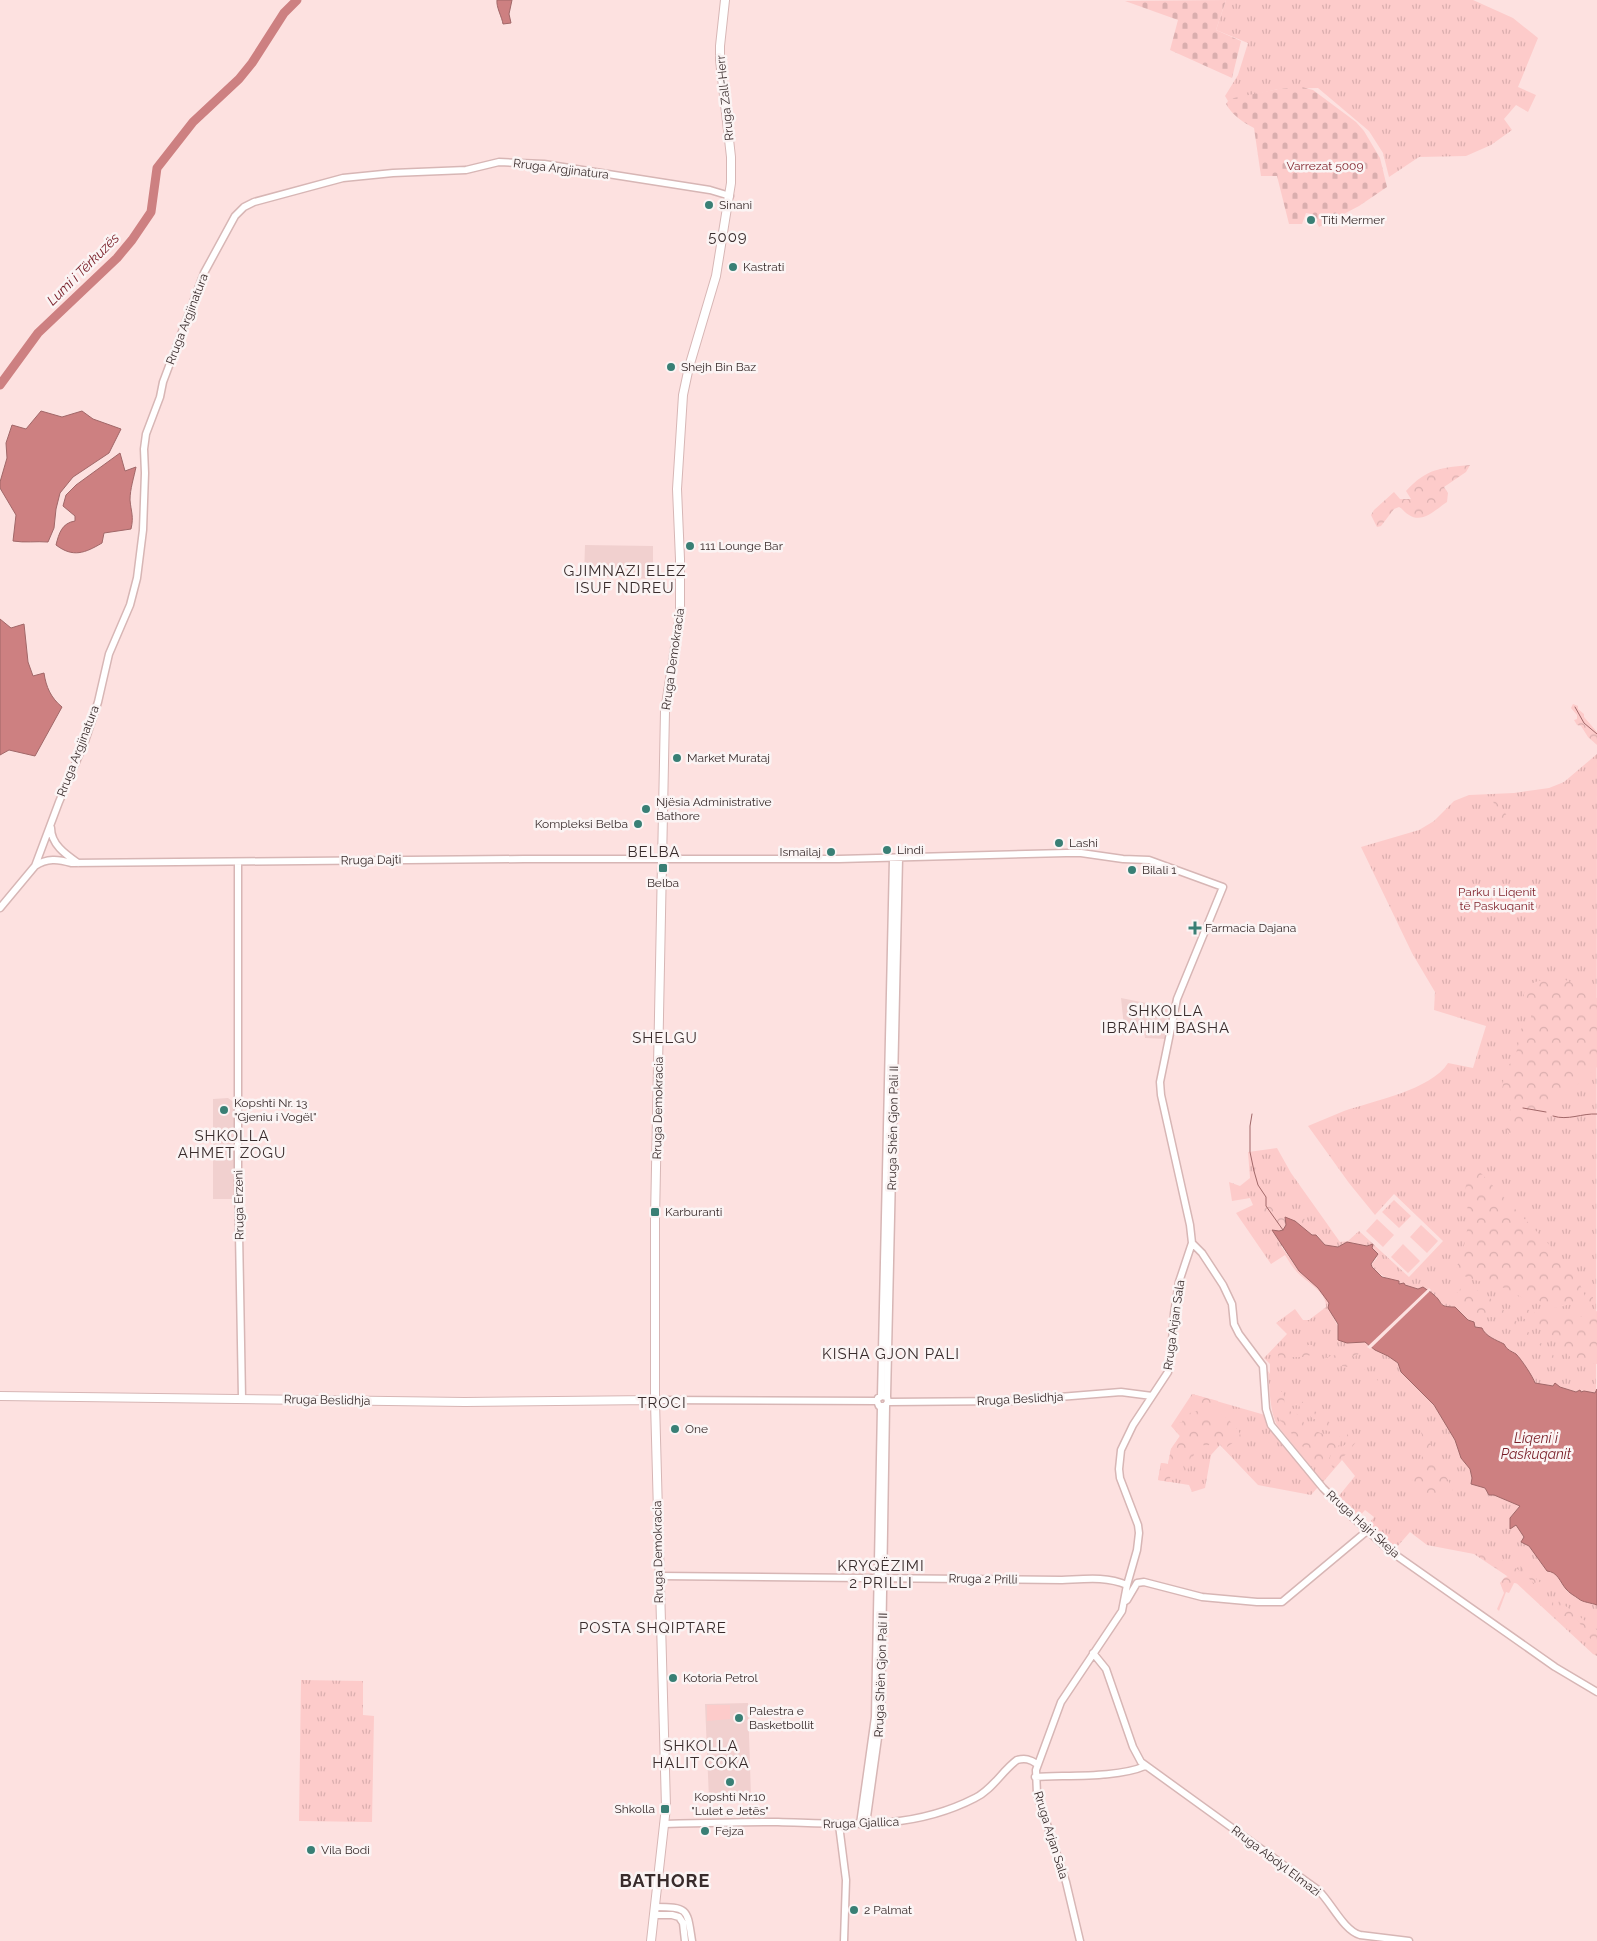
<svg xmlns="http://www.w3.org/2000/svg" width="1597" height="1941" viewBox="0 0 1597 1941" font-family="Raleway,sans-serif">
<defs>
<pattern id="grass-tufts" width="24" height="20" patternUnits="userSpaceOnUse" patternTransform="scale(1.25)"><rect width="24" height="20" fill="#fdcbca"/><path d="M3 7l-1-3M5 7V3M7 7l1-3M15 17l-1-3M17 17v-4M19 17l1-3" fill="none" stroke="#daaeae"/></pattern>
<pattern id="forest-crowns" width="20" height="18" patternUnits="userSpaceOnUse" patternTransform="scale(1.25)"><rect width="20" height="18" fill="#fdcbca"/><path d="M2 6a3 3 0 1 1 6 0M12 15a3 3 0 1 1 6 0" fill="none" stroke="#daaeae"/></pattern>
<pattern id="cemetery-stones" width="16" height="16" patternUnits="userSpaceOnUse" patternTransform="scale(1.25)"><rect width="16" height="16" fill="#fdcbca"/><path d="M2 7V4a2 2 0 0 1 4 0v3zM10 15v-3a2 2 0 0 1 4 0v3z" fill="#daaeae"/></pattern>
</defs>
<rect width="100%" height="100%" fill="#fde1e0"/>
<!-- built -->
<path fill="#f1d0cf" d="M585,545l68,1v33l-69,-3z
M1121,998l50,10 -5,31 -21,-1 -1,-8 -20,-3z
M228,1098l7,5 1,96h-23v-100z
M748,1703l3,94 -42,2 -4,-95z"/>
<!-- grass -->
<path fill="url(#grass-tufts)" d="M1226,0h247l40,18 25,20 -20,49 18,8 -8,17 -12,-7 -12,14 8,11 -21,15 -25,11 -47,1 -30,20 -6,-24 -14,-22 -51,-43 -40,1 -50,12 -3,-5 13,-21 10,-32 -32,-13z
M1597,754l-1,637 -1,2 -14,-1 -2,-2 -3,2 -21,-7 -12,1 -8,-3c-5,-8 -11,-21 -19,-28 -4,-5 -9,-5 -12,-11 -11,-5 -19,-11 -29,-17l-1,-5 -6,-2 -13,-13h-8l-29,-18 -19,-5 -1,-3c-12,-2 -20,-7 -27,-16l6,-7 -10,-12 -20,-4 -9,5 -13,-2 -8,-10h-5l-9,-7 -22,18 18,25 19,17 12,15 3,14 14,26 18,-1 10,8 13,6 10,7 3,9 33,33 21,35 6,18 9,11 2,9 -1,6 14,4 4,7h5l26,11 -10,12v7h6l27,41 16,11 8,14 13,9 8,1 9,4v51l-4,-2 -80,-74 -39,-26 -47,-9 -17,-13 -14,16 -28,-23 6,-8 -9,-7 -7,8 -20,-21 17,-21 -13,-16 -19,22 -46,-57c-8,-16 -7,-36 -9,-54l2,3v-10l-6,-6 23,-24 -11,-11 19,-14 8,11h6l17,-13c1,-15 -20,-25 -29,-35 -5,-5 -8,-11 -12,-17l-14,9 -35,-51 17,-8 -3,-7 -18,3 -3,-19 11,4 10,-8 -2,-26 29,-4 14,25 49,69 8,-1 11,-10 50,46 34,-36 -49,-47 -19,21 -26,-32 -41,-57c12,-5 24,-10 36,-15 29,-10 87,-21 104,-48l25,5 13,-42 -52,-16 1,-18 -23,-39 -51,-106 58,-17 15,-9 20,-20 15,-6 45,-2 35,-5 15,-6z
M1394,1200l17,16 -12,12 -17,-16z
M1192,1394l73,21 53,72 -7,8 -53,-10 -38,-40 -9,10 -6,33 -13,4 -3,-7 -31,-5 3,-17 7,1 3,-15 9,-13 -9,-10z
M301,1680l62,1v34l11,1 -2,106 -73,-1z"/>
<!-- forest -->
<path fill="url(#forest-crowns)" d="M1470,465l-4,7 -22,15 4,6 -1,9c-11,7 -24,22 -38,13 -4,-2 -6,-6 -10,-8l-5,2 -13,17 -4,1 -6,-12 3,-5 20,-18 6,7h11l-5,-8c21,-23 35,-23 64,-26z
M1573,704l5,2v3l6,5v3l13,15v13l-9,-8 -7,-11 -4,-1 -3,-5 3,-1v-4l-6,-7z
M1496,797l7,13 7,10 -8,5 -7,-14 -2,-12z
M1559,977l33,15 2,5 3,1v69l-51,45 -31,24 -6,-2 -6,-16 8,-9v-8l-9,-10 3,-24 9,-6 6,-23v-8c4,-4 12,-8 11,-16 0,-6 -6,-12 -7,-18 -1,-16 25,-17 35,-19z
M1475,1167l83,87 21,28 6,14 8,1 -1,5 -12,3c-9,-5 -12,1 -20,2 -4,1 -9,1 -13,1l-4,-5 -4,-2 -6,2 -33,-17 -26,-6 -17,-7c-2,-8 5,-15 6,-23 2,-9 4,-18 5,-27 2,-20 -10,-41 7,-56z
M1263,1197l8,1 3,8h4l4,4h3l2,4 4,-1 3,2 2,-2h7l3,13 -3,2 -8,-7 -10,-3 1,7 -3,5 -4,1 -7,-1 -6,-12 -7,-3 1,-6 -3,-1 2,-5 5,-3z
M1468,1285l5,4 10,3 59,52 22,22 -3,1 -11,-8 -8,-12 -35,-29 -6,-2 -9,1 -17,-2 -18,-14 -1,-7 6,-7z
M1502,1297l33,16 9,2 24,2 18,-1 11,-5v53l-22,-1c-7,-7 -10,-16 -16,-23 -10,-9 -21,-11 -31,-18 -9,-7 -14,-16 -25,-21z
M1357,1344l4,1 3,4c-7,8 -15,10 -25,11l-2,-2 -17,3c9,-7 21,-5 30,-11l2,-4z
M1308,1345h5l-3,10 -3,2h-14l-15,6v-13h5l3,-4 8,3 4,-2 5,2z
M1347,1364h11l28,22h-3l-10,-7 -4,1 -4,-6 -3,2 -5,-8 -8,-2 -6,2 -1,-3z
M1276,1389c8,2 9,7 8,15l7,8 9,3c2,3 3,8 6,10 8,6 20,12 30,9l5,4 -1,6 -9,10 -4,10 -7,3 -39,-46 -8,-20z
M1192,1394l26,7v4l-6,9h-3l1,3 12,-3v2l6,2c4,8 11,10 13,19l-17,12 -9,-11 -8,9 -3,-1 -2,-5 -2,1 -1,3 -2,-1c-3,5 -1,9 -5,14l-1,-2 -4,16 -3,2 -1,-10 -12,2 1,5 -3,11 -11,-2 3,-17 7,1 3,-15 9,-13 -6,-7 5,-2v-4l3,-1c2,-9 11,-10 18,-12v-9h-6z
M1292,1394l36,27 7,8 -4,3 -13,-4 -2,-8 -5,-3v-3l-9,-1 -3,-8 -10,1 -3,-3 1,-4z
M1418,1425h2l3,4 30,61 -9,2 -6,12 -7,2 -4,-2v-3l-10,-5 -6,-14 4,-6 1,-10 8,-12 2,-9z
M1349,1433l9,4 -1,4 -24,28 -2,-5 3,-3 -2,-4h5l3,-9 9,-6 -2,-7z
M1481,1548l38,22 -1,6 6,4 -2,4 -8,-1 -5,10 -3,-1 -7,19 -2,-2 7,-16 -4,-10 4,-5 4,-2 -31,-21z
M1513,1551h2l20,27 9,8 -1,2h-4l-16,-15c0,-9 -10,-13 -10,-22z
M1526,1590h9l7,10 11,2 2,14c-6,-3 -6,-5 -10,-9 -4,-6 -9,-7 -12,-14h-4z
M1559,1601l38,29v14c-14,-7 -13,-28 -33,-28l-2,-5 -3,1 -2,-6z"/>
<!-- cemetery -->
<path fill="url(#cemetery-stones)" d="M1226,0l-10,30 25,11 -9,37 -62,-28 8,-30 -53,-19z
M1302,87l11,3 43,32 8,9 16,27 7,29 -28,19 -40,21 -7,-13 -6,-1 -4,11h-13l-12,-48h-16l-7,-48c-11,-6 -21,-12 -28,-24l2,-3 6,-3 44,-9z"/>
<!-- pitch -->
<path fill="#fdcbca" d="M1377,1219l17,16 -11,12 -17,-16z
M1421,1225l17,16 -11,12 -17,-16z
M1403,1244l17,17 -12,12 -17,-16z
M707,1705h23v14l-23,2z"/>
<!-- water -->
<path fill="#cd8081" stroke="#a16768" d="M497,0h15l-3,14 2,9 -8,1c-1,-7 -7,-17 -6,-24z
M41,411l21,6 20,-6 11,8 28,10 -12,24 -36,24 -13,16 -4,16 -2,19 -6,14c-12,-1 -23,1 -35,-1l3,-26 -16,-27v-6l7,-24 -1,-15 6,-18 14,4z
M120,453l5,18 11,-4c-2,10 -6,22 -6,33 1,12 4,16 1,29l-27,4 -2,10c-17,10 -29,15 -46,2 3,-12 6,-22 19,-24v-5l-12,-10 3,-11 10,-10z
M0,619l11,9 13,-4 4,38 5,14 11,-3c2,14 7,25 18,34l-27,49 -26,-6 -9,5z
M1285,1217l10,4 17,14h4l9,10 13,2 9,-5 20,4 6,-2 -1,4 6,6 -7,10 1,3 10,10 17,4v3l5,-1 1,2 13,4 5,-2c4,3 8,5 11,8 10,8 3,12 21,12l13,13 6,2 1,5 7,1c3,8 14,12 22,16 3,6 7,7 12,10 6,6 17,23 19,29l18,3 2,-3 5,4 16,5 4,-2 1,2 3,-1 11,2 2,-4v216c-5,-2 -15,-3 -18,-6 -4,-3 -10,-6 -13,-10 -6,-7 -8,-17 -19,-18l-18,-25 -8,-4 3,-5 -8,-12 -6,4v-11l10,-12 -26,-11h-5l-4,-7 -14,-4 1,-6 -2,-9 -9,-11 -6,-18 -21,-35 -33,-33 -3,-9 -10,-7 -13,-6 -10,-8 -18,1 -9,-3v-16l-10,-16 1,-5 -11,-15 -19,-17 -27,-41 7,1 4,-1 3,-5z"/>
<!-- pier -->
<path fill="#fde1e0" d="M1429,1288l2,2 -61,59 -3,-2z"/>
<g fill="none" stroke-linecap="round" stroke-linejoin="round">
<!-- stream -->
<path stroke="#a16768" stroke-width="1" d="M1575,707l9,16 13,11
M1523,1108l23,4
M1252,1114l-2,12v26l4,19 4,14 8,12v9l17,24
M1553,1116c15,5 29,-3 44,-2"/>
<!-- river -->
<path stroke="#cd8081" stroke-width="9" d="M0,385l38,-52 79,-75 15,-18 19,-28 6,-44 36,-46 46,-43 13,-16 32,-50 13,-13"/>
<defs>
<path id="minor" d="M51,828c0,16 14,26 27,35
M238,862v316l4,220
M35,866c12,-8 23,-7 36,-3l453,-4h315l227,-6h15l42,6 26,1 74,27 -46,112 -17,83 1,13 29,130 2,18 -13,39 -5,32 -3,41 -3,17 -35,53 -12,25 -2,19 1,9 18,47 1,8 -2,17 -10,35 -5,26 -61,91 -25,68 1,24 29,88 14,59
M0,908l35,-42 24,-64 26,-61 13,-39 11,-48 21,-49 7,-27 6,-48 2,-57 -1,-24 2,-15 14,-37 3,-15 41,-109 31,-57 9,-9 10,-5 89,-24 50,-5 73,-3 33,-8 45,2 166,26 20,6
M1192,1243l10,10 21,32 9,19 2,20 5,10 24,32 3,43 5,16 52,63 27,27 40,36 165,116 42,25
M881,1396l12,-537
M887,1397l-5,-1 -4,2 -1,3 2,5h6l3,-4 -1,-5 12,-539
M657,1400l220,1
M888,1402l123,-1 110,-9 31,4
M659,1576l403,4c23,-1 44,-4 65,5
M1124,1602l3,-2 10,-17 7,-1 58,15 55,5h25l85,-71
M1093,1653l13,16 27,78 8,15 177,128c13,12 26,41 42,45l49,6
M1035,1777c31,-2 83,1 110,-11
M664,1824c38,-1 76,-2 114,-2 69,2 133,9 197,-24 17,-8 27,-27 42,-38 8,-2 13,-1 20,4
M860,1824l15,-107 6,-310
M866,1824l15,-108 5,-310
M839,1825l7,55 -2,61
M655,1907c34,0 32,2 37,34
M655,1915h17l7,2 4,6 2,18"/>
<path id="major" d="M0,1396l465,6 188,-2
M655,1398v-179l10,-508 15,-96v-56l-3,-70 6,-94 6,-28 27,-91 15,-93v-26l-11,-97v-14l5,-46
M651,1941l15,-134 -11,-405"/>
</defs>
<!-- minor casing -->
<use href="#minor" stroke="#d7b6b5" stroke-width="9"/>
<!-- major casing -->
<use href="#major" stroke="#d7b6b5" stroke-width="10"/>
<!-- minor -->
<use href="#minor" stroke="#fff" stroke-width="6"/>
<!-- major -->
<use href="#major" stroke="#fff" stroke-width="8"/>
</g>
<!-- markers -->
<g fill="#397f75" stroke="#fbf4f4" stroke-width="2">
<circle cx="709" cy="205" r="5"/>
<circle cx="1311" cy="220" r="5"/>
<circle cx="733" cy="267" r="5"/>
<circle cx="671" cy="367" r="5"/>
<circle cx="690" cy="546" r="5"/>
<circle cx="677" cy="758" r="5"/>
<circle cx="646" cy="809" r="5"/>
<circle cx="638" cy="824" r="5"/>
<circle cx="1059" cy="843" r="5"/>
<circle cx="887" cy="850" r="5"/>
<circle cx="831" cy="852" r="5"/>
<rect x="658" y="863" width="10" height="10" rx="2.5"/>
<circle cx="1132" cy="870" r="5"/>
<path d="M1192.5 920.5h5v5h5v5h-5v5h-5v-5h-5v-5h5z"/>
<circle cx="224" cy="1110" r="5"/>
<rect x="650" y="1207" width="10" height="10" rx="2.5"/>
<circle cx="675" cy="1429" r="5"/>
<circle cx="673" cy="1678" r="5"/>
<circle cx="739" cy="1718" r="5"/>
<circle cx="730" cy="1782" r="5"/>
<rect x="660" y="1804" width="10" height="10" rx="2.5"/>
<circle cx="705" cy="1831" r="5"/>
<circle cx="311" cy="1850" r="5"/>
<circle cx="854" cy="1910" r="5"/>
</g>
<g text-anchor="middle" stroke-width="5" stroke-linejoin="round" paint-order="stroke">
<!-- street labels -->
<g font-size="12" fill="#392c2c" stroke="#fbf4f4">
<text transform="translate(725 98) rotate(-96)" y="4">Rruga Zall-Herr</text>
<text transform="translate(561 169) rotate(7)" y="4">Rruga Argjinatura</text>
<text transform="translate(187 319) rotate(-69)" y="4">Rruga Argjinatura</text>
<text transform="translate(673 659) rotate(-82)" y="4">Rruga Demokracia</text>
<text transform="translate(78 751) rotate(-69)" y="4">Rruga Argjinatura</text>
<text transform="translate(371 860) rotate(-1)" y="4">Rruga Dajti</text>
<text transform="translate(658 1108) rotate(-89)" y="4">Rruga Demokracia</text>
<text transform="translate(893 1128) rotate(-89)" y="4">Rruga Shën Gjon Pali II</text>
<text transform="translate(239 1205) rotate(-91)" y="4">Rruga Erzeni</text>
<text transform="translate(1174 1325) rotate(-82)" y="4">Rruga Arjan Sala</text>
<text transform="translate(1020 1399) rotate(-3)" y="4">Rruga Beslidhja</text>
<text transform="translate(327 1400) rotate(1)" y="4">Rruga Beslidhja</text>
<text transform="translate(1363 1524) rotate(42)" y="4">Rruga Hajri Skeja</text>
<text transform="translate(658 1552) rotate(-91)" y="4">Rruga Demokracia</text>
<text transform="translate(983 1579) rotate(1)" y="4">Rruga 2 Prilli</text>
<text transform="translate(881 1675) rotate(-88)" y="4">Rruga Shën Gjon Pali II</text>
<text transform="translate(861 1823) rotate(-2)" y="4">Rruga Gjallica</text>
<text transform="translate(1051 1835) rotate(73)" y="4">Rruga Arjan Sala</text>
<text transform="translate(1276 1861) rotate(37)" y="4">Rruga Abdyl Elmazi</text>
</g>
<!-- park labels -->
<g font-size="12" fill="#81252e" stroke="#fbf4f4">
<text x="1325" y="170">Varrezat 5009</text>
<text x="1497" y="896">Parku i Liqenit<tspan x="1497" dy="14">të Paskuqanit</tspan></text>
</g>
<!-- poi labels -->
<g font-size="12" fill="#392c2c" stroke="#fbf4f4" text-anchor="start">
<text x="719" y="209">Sinani</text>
<text x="1321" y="224">Titi Mermer</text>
<text x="743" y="271">Kastrati</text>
<text x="681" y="371">Shejh Bin Baz</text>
<text x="700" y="550">111 Lounge Bar</text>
<text x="687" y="762">Market Murataj</text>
<text x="656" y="806">Njësia Administrative<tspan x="656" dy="14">Bathore</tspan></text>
<text x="628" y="828" text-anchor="end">Kompleksi Belba</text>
<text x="1069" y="847">Lashi</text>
<text x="897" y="854">Lindi</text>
<text x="821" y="856" text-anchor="end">Ismailaj</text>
<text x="1142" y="874">Bilali 1</text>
<text x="663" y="887" text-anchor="middle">Belba</text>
<text x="1205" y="932">Farmacia Dajana</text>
<text x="234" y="1107">Kopshti Nr. 13<tspan x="234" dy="14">"Gjeniu i Vogël"</tspan></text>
<text x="665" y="1216">Karburanti</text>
<text x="685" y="1433">One</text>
<text x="683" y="1682">Kotoria Petrol</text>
<text x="749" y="1715">Palestra e<tspan x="749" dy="14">Basketbollit</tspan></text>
<text x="730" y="1801" text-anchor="middle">Kopshti Nr.10<tspan x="730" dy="14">"Lulet e Jetës"</tspan></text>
<text x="655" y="1813" text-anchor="end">Shkolla</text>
<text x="715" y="1835">Fejza</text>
<text x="321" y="1854">Vila Bodi</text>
<text x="864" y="1914">2 Palmat</text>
</g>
<!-- water labels -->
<g font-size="14" font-style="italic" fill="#771c26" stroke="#fbf4f4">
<text transform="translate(83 269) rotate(-45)" y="5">Lumi i Tërkuzës</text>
<text x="1536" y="1443">Liqeni i<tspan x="1536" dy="16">Paskuqanit</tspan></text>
</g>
<!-- quarter labels -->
<g font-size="15" letter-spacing="1" fill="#392c2c" stroke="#fbf4f4">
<text x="728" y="242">5009</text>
<text x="625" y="576">GJIMNAZI ELEZ<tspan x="625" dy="17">ISUF NDREU</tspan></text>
<text x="654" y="857">BELBA</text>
<text x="1166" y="1016">SHKOLLA<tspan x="1166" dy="17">IBRAHIM BASHA</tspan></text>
<text x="665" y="1043">SHELGU</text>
<text x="232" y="1141">SHKOLLA<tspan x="232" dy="17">AHMET ZOGU</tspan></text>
<text x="891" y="1359">KISHA GJON PALI</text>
<text x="662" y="1408">TROCI</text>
<text x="881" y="1571">KRYQËZIMI<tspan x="881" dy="17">2 PRILLI</tspan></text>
<text x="653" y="1633">POSTA SHQIPTARE</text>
<text x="701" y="1751">SHKOLLA<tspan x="701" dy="17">HALIT COKA</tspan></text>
</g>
<!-- district labels -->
<g font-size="18" font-weight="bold" letter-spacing="1" fill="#392c2c" stroke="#fbf4f4">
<text x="665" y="1887">BATHORE</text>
</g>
</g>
</svg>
